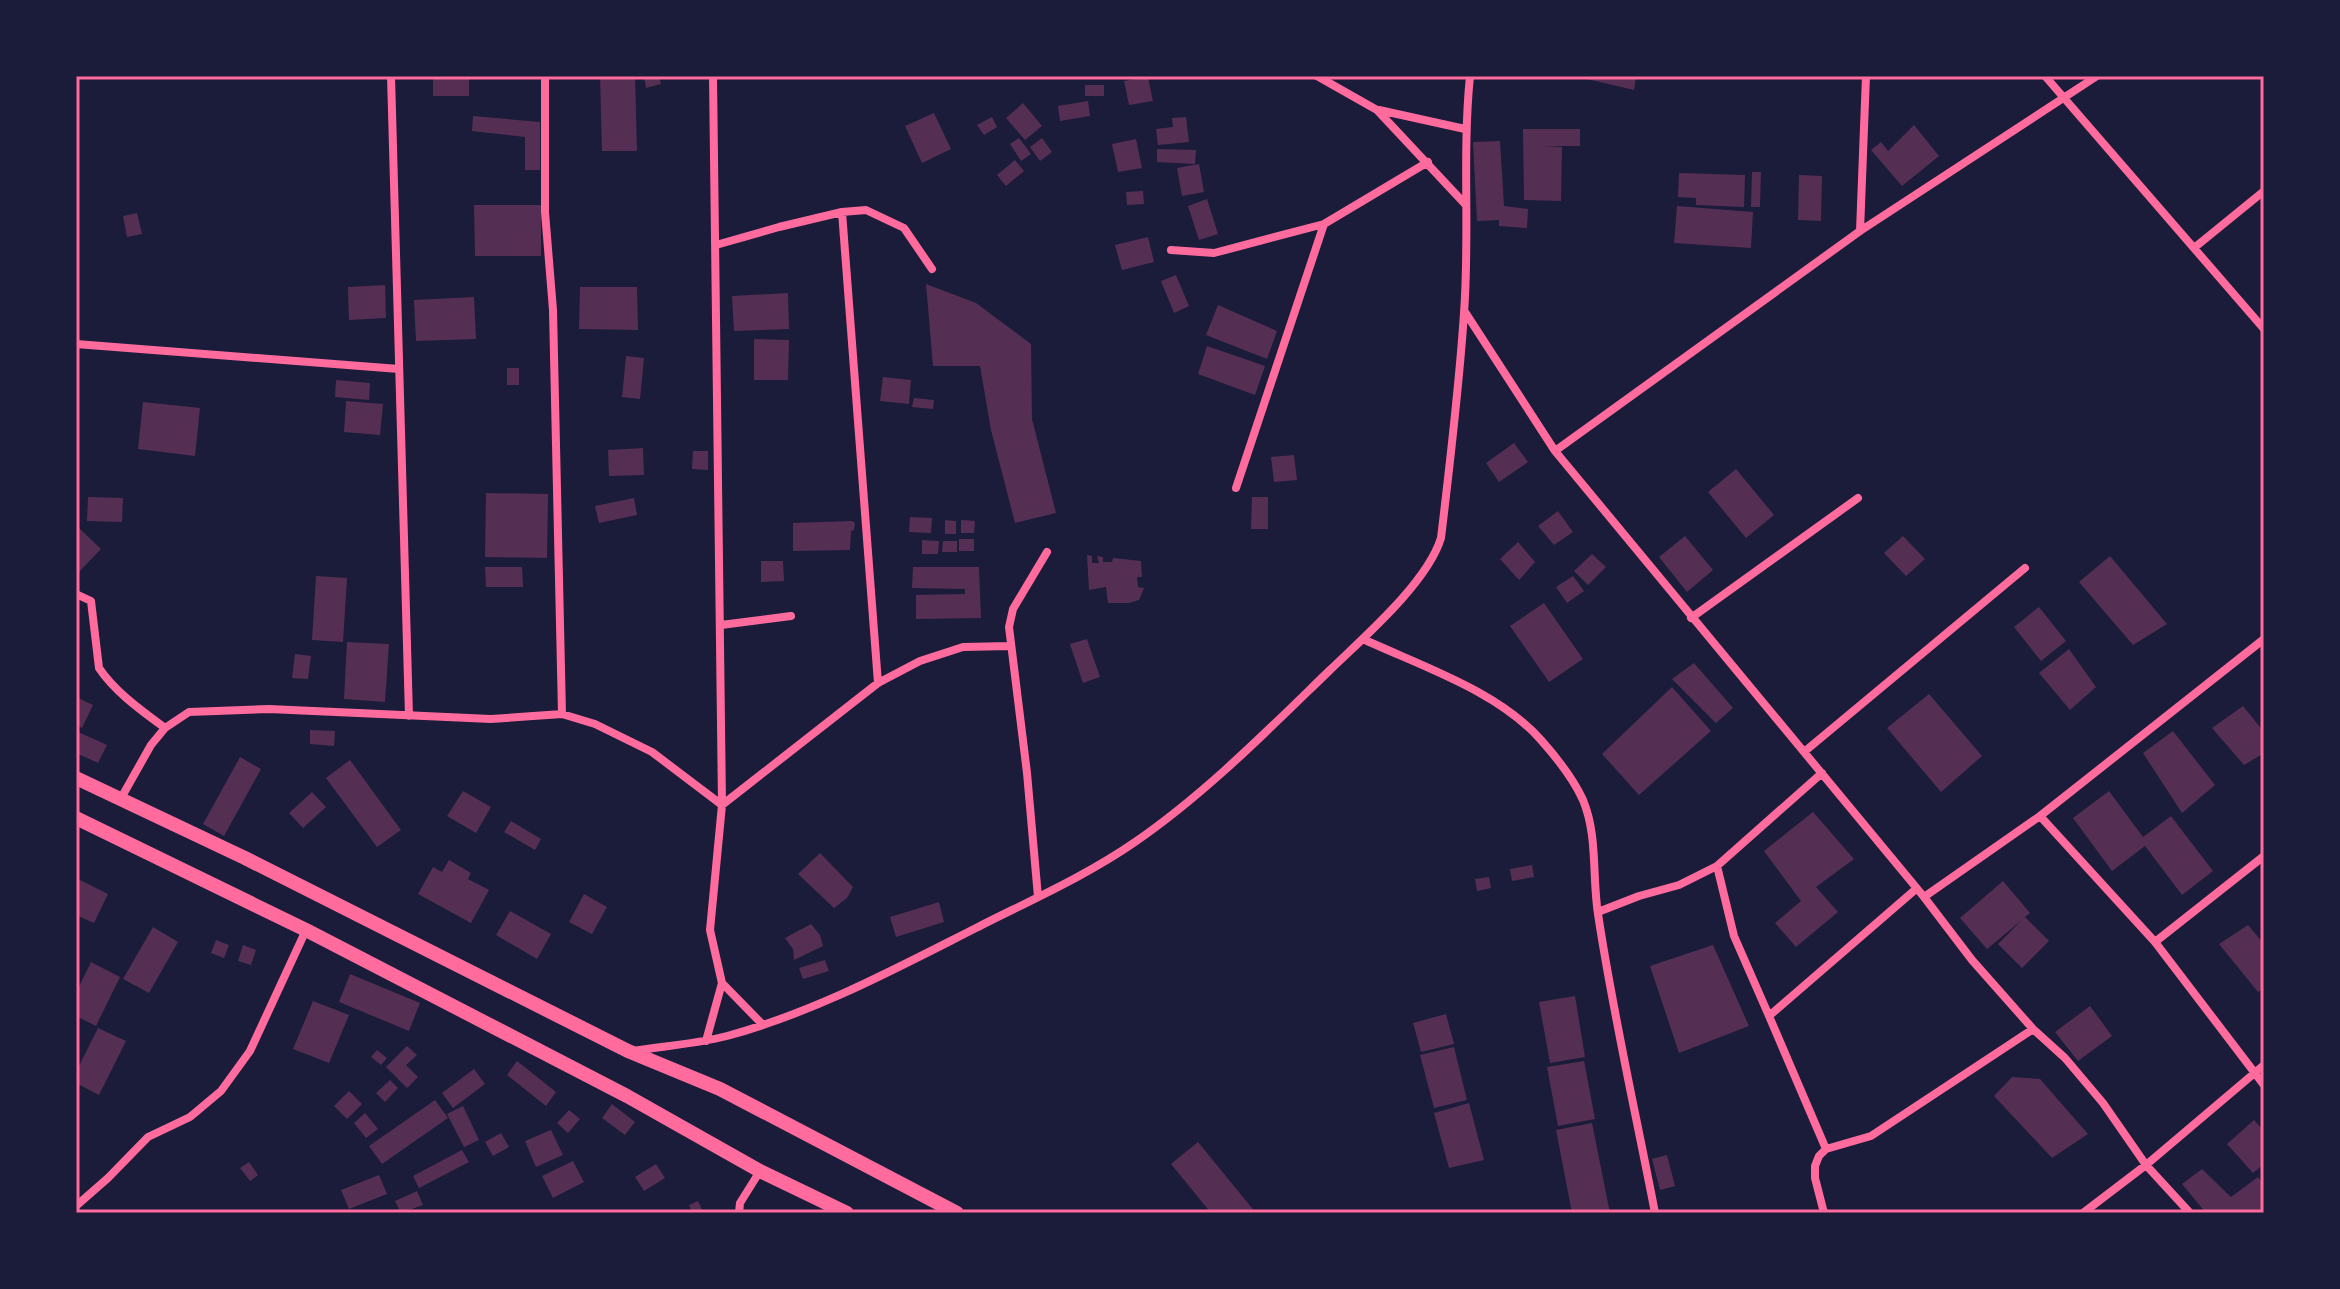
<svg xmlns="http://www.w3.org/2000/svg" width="2340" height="1289" viewBox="0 0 2340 1289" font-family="Barlow,sans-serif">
<rect width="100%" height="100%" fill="#1b1b3a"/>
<!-- building -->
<path fill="#542f53" d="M433,76h36v20h-36z
M600,76h35l2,75h-35z
M644,76h15l2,8 -15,4z
M1574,76h62l-2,14z
M1148,77l5,24 -24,4 -5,-24z
M1085,85h19v11h-19z
M1088,101l2,15 -30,5 -2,-15z
M1023,103l19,23 -17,14 -19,-22z
M934,113l17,36 -29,14 -17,-37z
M473,116l67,6v48h-15v-33l-53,-6z
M992,117l5,10 -13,8 -7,-10z
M1186,117l3,25 -31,3 -2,-16 17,-2 -1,-9z
M1914,125l25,31 -37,30 -31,-36 10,-8 7,9z
M1523,129h57v17h-37l19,1 -1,54 -37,-1z
M1019,138l12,16 -10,7 -11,-17z
M1042,138l10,14 -12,9 -10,-14z
M1136,139l6,29 -24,4 -6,-28z
M1500,141l4,65 24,3 -1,19 -28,-2v-6l-22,1 -4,-79z
M1157,149l39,1 -1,14 -38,-2z
M1015,160l9,11 -18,15 -9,-11z
M1199,164l5,28 -22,4 -5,-28z
M1752,172h9l-1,35h-9z
M1679,173l66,2 -1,32 -48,-2v-7l-18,-1z
M1799,175l23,1 -1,45 -23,-1z
M1143,191l1,13 -17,1 -1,-13z
M1207,199l11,35 -19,6 -11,-34z
M474,205h67v51h-66z
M1677,206l76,6 -2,36 -77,-5z
M137,213l5,21 -15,3 -4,-21z
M1148,237l6,25 -32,8 -7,-25z
M1176,275l13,31 -15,7 -13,-32z
M926,284l50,19 55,41 1,75 24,94 -41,10 -24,-93 -11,-64h-47z
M385,285l1,33 -37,2 -1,-33z
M580,287h57l1,43 -59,-1z
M788,293l1,36 -55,2 -2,-35z
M474,297l2,42 -60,2 -2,-41z
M1218,305l59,26 -10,28 -61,-24z
M754,339l35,1 -1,40h-34z
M1207,346l58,20 -10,29 -57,-21z
M626,356l18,2 -4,41 -18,-2z
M507,368h12v17h-12z
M883,377l28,3 -2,24 -29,-3z
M336,380l34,3 -1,17 -34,-3z
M914,398l20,2 -1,9 -21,-2z
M346,401l37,3 -3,31 -36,-3z
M143,402l57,6 -5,48 -57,-7z
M1514,443l14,19 -29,20 -13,-19z
M643,448l1,27 -35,1 -1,-26z
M693,451h15v19l-16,-1z
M1294,455l3,25 -23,2 -3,-25z
M1736,469l38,46 -28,23 -38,-46z
M486,493l62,1 -1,64 -62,-1z
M88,497l35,1 -1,24 -35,-1z
M1252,497h16v32h-17z
M634,498l3,17 -38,8 -4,-17z
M1558,511l15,21 -19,13 -16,-19z
M910,517l22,1 -1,15 -22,-1z
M945,520l11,1v13h-11z
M961,520l14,1 -1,12h-13z
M852,521l3,2 -1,7 -3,1 -1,19 -57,1v-28z
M78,527l23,22 -25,26v-46z
M1685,536l28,34 -26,22 -28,-35z
M1903,536l22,23 -19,17 -22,-23z
M959,539h15v12h-15z
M922,540l17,1 -1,13h-16z
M943,541h14v11h-15z
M1518,542l17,20 -16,18 -19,-21z
M1592,554l14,13 -18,18 -14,-14z
M1087,555l5,1v7h7l-2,-7 6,1v5h9l1,-4 28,3 1,16h-5l1,10 6,1 -5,12 -10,3h-21l-2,-16 -17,3z
M2110,556l57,68 -34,21 -54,-63z
M761,561h22l1,20 -23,1z
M485,567h37l1,20h-37z
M913,567h66l2,51 -65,1v-24l49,-1v-5l-53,-1z
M316,576l31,2 -4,64 -31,-2z
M1573,576l11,15 -17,12 -11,-16z
M1544,603l39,56 -34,23 -39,-56z
M2039,607l27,34 -25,20 -27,-34z
M1087,639l13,38 -17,6 -13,-39z
M347,642l42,2 -4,58 -41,-3z
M2069,649l27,38 -26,23 -31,-37z
M295,654l16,2 -3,23 -16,-1z
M1694,663l39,45 -17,15 -44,-44z
M1672,687l39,44 -72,64 -37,-41z
M1929,694l53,62 -41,36 -54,-64z
M76,697l17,8 -11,23 -6,-3z
M2243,706l21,26v21l-20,12 -32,-37z
M310,730l25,1 -1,15 -24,-2z
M76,731l31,14 -9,18 -22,-10z
M2173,731l42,54 -33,28 -39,-60z
M240,757l21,12 -37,67 -21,-12z
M350,760l51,70 -24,17 -51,-69z
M463,791l28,16 -15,26 -29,-17z
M2109,791l34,46 28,-21 42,55 -31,24 -37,-49 -33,25 -39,-53z
M312,792l14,15 -23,21 -14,-15z
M1813,812l41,47 -38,28 22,25 -42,35 -21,-24 26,-22 -37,-50z
M511,821l30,18 -6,11 -31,-18z
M820,853l33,34 -6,11 -13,10 -36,-34z
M449,860l22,13 -3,6 21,11 -18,33 -53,-29 15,-27 9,5z
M1532,865l2,12 -22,4 -2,-12z
M1489,877l2,11 -14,3 -2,-12z
M76,878l32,16 -14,29 -18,-8z
M2003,881l27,32 -5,4 24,24 -27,27 -24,-24 24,-24 -35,29 -27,-31z
M584,894l23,13 -15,27 -23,-12z
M939,902l5,20 -48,15 -6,-20z
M510,911l41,23 -14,25 -41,-24z
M811,924l9,11 3,11 -29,14 -1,-11 -8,-11z
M2248,925l16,19v44l-6,4 -39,-48z
M153,927l25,15 -29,51 -26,-14z
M216,940l13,5 -5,13 -13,-5z
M243,945l13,5 -5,15 -13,-4z
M1713,945l36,81 -70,27 -29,-87z
M825,960l4,11 -26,8 -4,-11z
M91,962l29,15 -24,49 -20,-10v-23z
M350,974l70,29 -11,28 -70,-29z
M1575,996l10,61 -35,6 -11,-61z
M313,1001l36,14 -20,48 -36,-14z
M2090,1006l22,30 -34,25 -23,-29z
M1446,1014l8,30 -33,8 -8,-29z
M98,1028l28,13 -27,54 -23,-12v-11z
M407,1046l10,9 -11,10 12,12 -11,11 -21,-21z
M1454,1047l13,53 -33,8 -14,-53z
M377,1050l10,8 -6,7 -10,-8z
M517,1061l39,31 -10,14 -39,-31z
M1584,1061l11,58 -37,7 -11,-59z
M474,1069l11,15 -32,24 -11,-15z
M2012,1077l28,2 48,55 -36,24 -58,-62z
M390,1080l8,8 -13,14 -9,-9z
M349,1091l13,13 -15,15 -13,-13z
M435,1100l13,18 -66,46 -13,-18z
M1469,1103l15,57 -35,8 -15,-55z
M612,1104l23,18 -10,13 -23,-17z
M463,1106l16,34 -15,7 -17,-33z
M569,1110l11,9 -12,14 -11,-10z
M365,1113l13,16 -12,9 -12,-15z
M2254,1120l10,11v33l-11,9 -26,-29z
M1592,1123l18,90h-38l-16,-83z
M551,1130l12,25 -27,12 -11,-26z
M501,1133l8,14 -16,9 -8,-14z
M1198,1142l58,71h-45l-40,-49z
M462,1150l7,12 -50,26 -6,-12z
M1667,1155l8,31 -15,4 -8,-31z
M573,1161l11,21 -31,16 -11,-22z
M249,1162l9,13 -8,6 -10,-13z
M656,1164l9,14 -21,13 -9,-14z
M2202,1169l29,28 27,-20 6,7v29h-58l-24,-29z
M379,1175l8,19 -38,15 -8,-19z
M417,1191l6,14 -22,8 -6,-12z
M698,1201l5,11 -11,1 -3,-8z"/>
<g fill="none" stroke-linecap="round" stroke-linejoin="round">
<!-- minor -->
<path stroke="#ff6b9d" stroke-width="8" d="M391,76l18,640
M545,76v136l8,98 9,404
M713,76l9,729 -12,125 12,53 41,42
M1317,76l60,34 88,94
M2045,76l219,253
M1379,110l86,19
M842,212l36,471
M1324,224l104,-62
M1860,231l6,-155
M716,245l63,-18 63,-15 24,-2 38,18 28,41
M2194,248l70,-57
M1171,250l43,3 110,-29 -88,264
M1465,312l90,139 369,446 48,63 61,69 32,29 38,45 43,62 44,48
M76,344l323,25
M1555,451l305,-220 237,-155
M76,594l15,7 8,67c16,24 43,43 66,60
M1691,618l167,-120
M721,625l70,-9
M1363,639c58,27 135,52 178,101 16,18 32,38 42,60 15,36 9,77 15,114 15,100 38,200 57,299
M1804,752l221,-184
M120,800l31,-55 14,-17 24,-16 80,-3 222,10 71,-5 33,10 57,28 70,53 156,-122 42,-22 43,-14 47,-1
M2040,816l115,126 109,143
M1038,897l-11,-124 -18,-146 4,-18 34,-57
M1924,897l116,-81 224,-177
M1598,912l41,-16 40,-11 38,-19
M2155,942l109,-86
M1769,1016l-35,-80 -17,-70 105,-93
M706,1041l16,-58
M632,1051c32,-5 64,-7 95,-15 88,-24 168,-67 249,-108 53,-27 110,-52 159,-86 70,-48 134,-113 195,-172 34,-33 97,-87 111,-132 9,-75 18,-149 23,-225 6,-79 -2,-158 6,-237
M1826,1149l-57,-133 147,-127
M76,1206l32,-28 40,-41 42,-20 31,-26 29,-40 56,-121
M739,1213l1,-10 20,-32
M1824,1213l-9,-35v-12l4,-10 7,-7 45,-13 162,-107
M2083,1213l63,-48 118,-100"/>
<!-- primary -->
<path stroke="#ff6b9d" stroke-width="14" d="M76,778l169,80 383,193 92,38 237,124
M76,818l230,112 321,166 133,75 87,42"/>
</g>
<!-- border -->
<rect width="2340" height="1289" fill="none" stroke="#1b1b3a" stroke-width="156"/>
<rect x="78" y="78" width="2184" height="1133" fill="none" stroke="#ff6b9d" stroke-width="3"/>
</svg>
